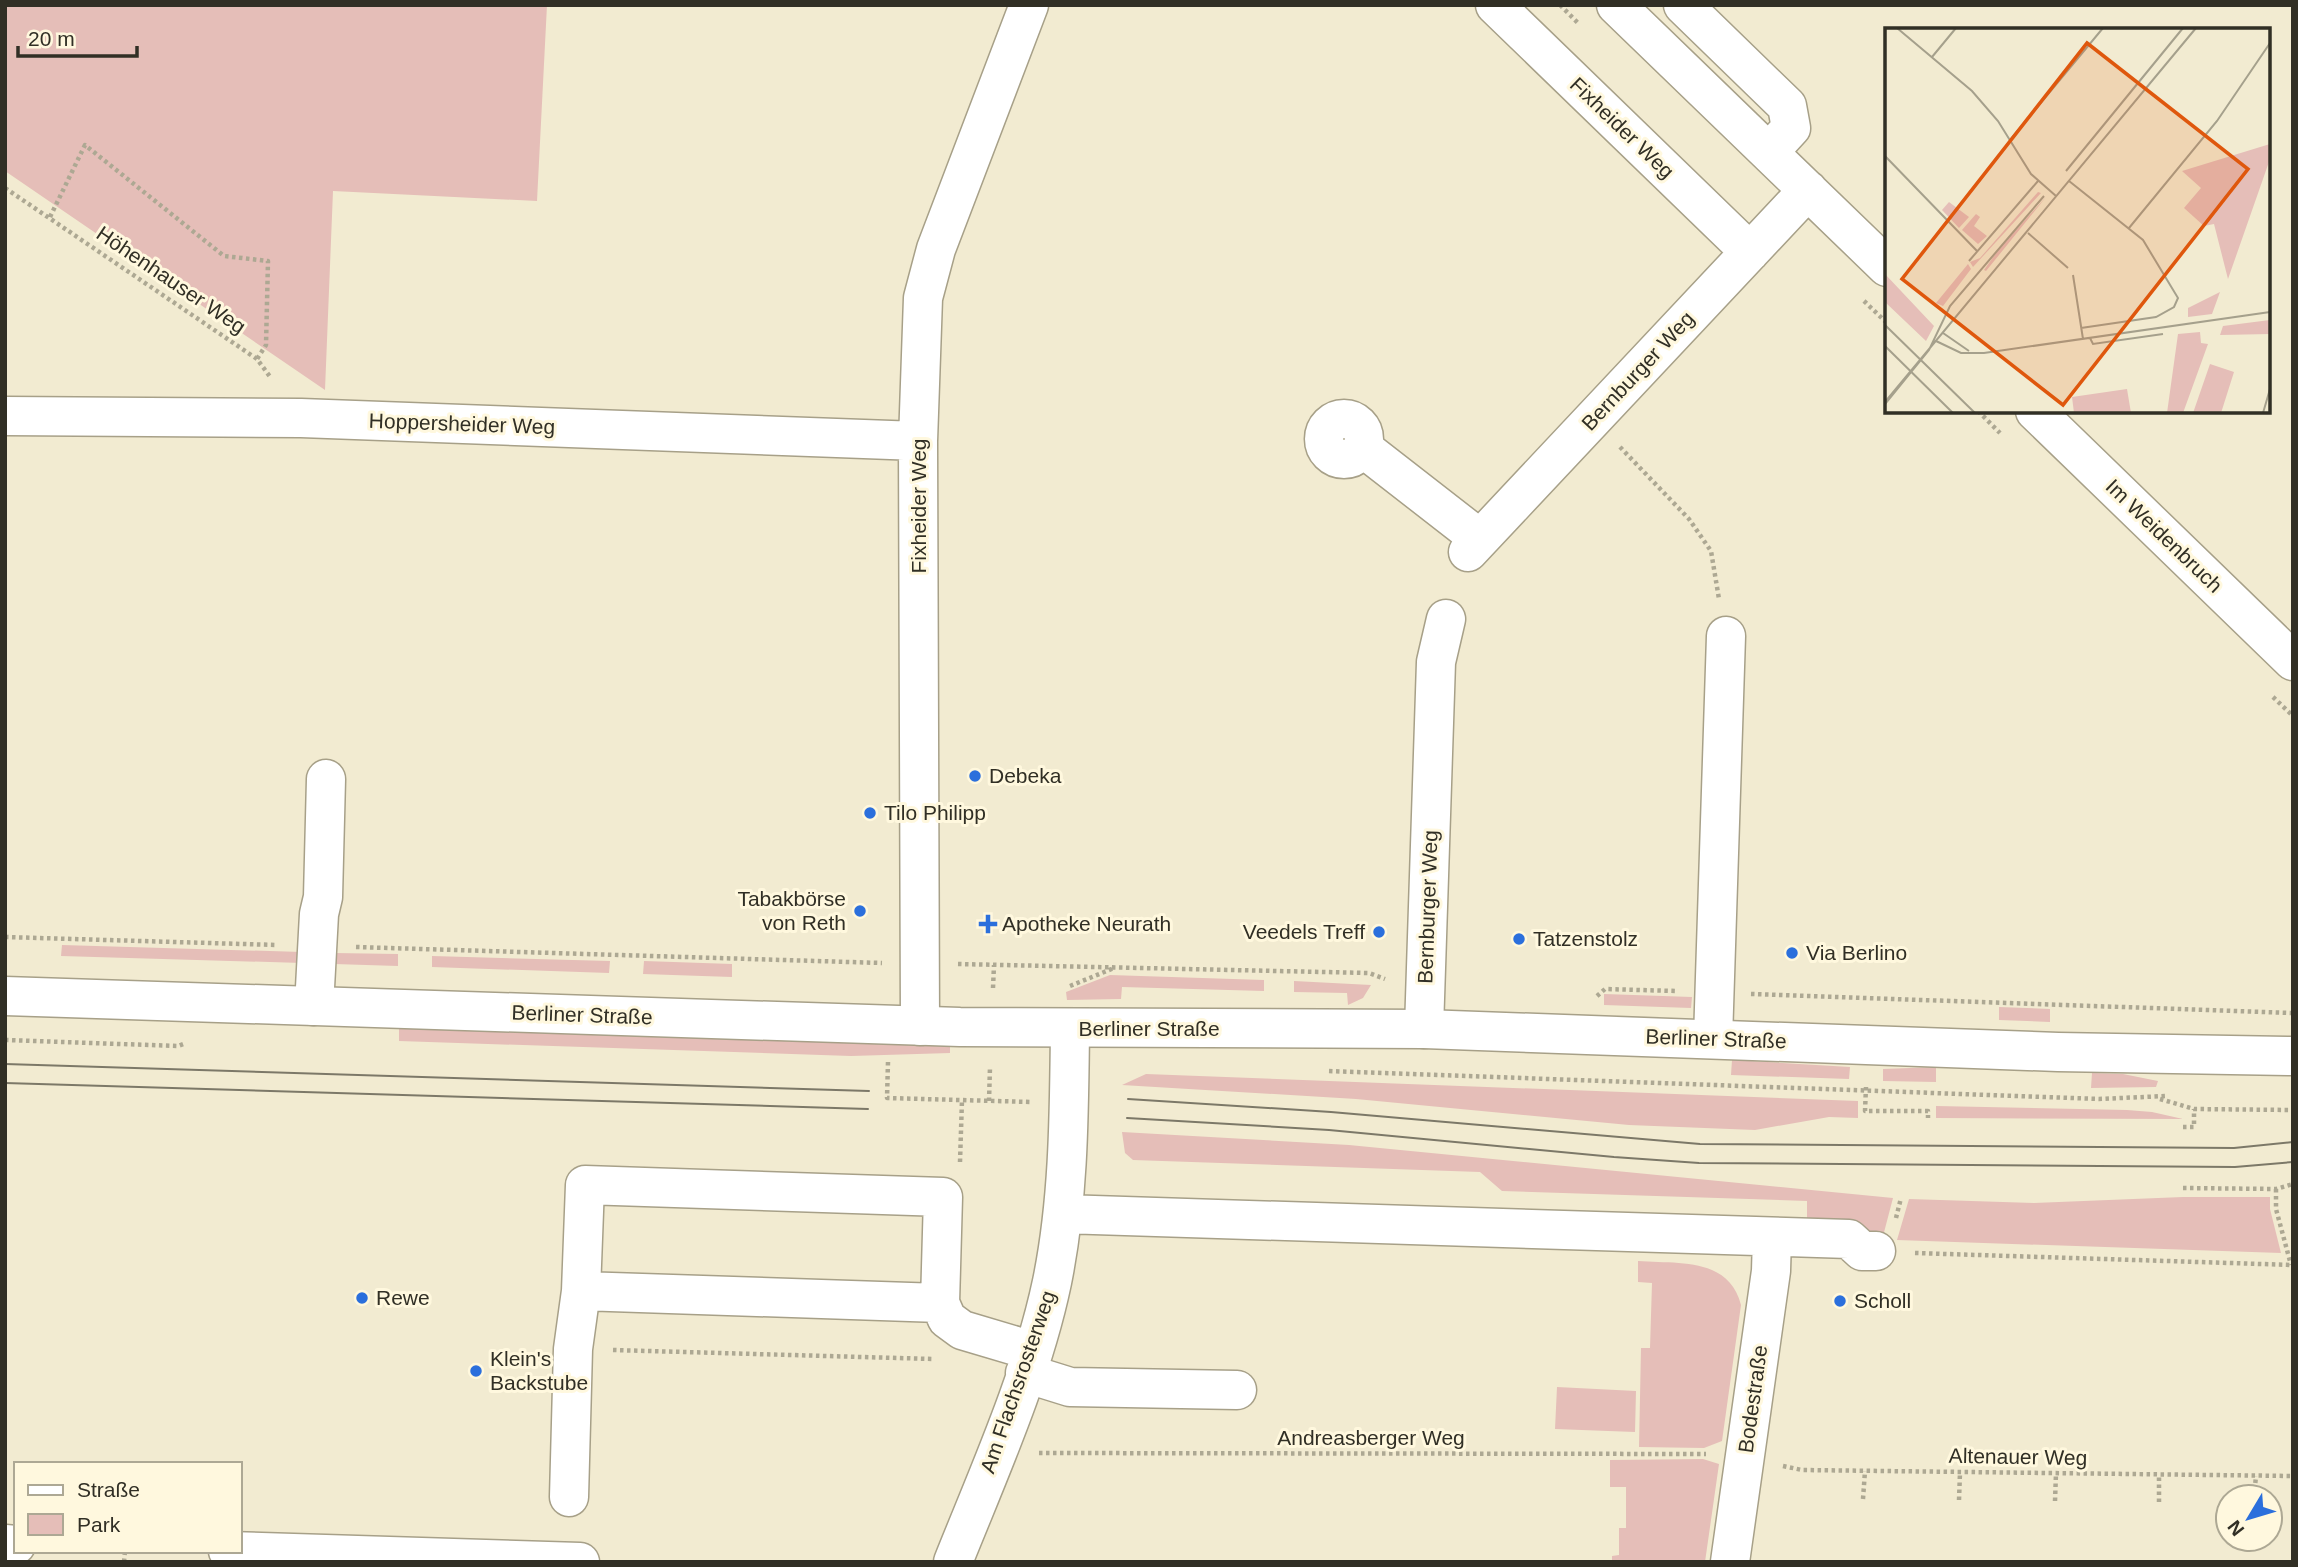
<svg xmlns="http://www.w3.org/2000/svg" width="2298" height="1567" viewBox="0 0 2298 1567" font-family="Arial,sans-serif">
<rect width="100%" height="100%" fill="#f2ebd1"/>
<!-- green -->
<path fill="#e5beb8" d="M5,5h542l-10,196 -204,-10 -8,199 -320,-219z
M62,945l240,7v11l-241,-7z
M334,953l64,1v12l-64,-2z
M432,956l178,5 -1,12 -177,-6z
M644,961l88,3v13l-89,-3z
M1110,975l154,5v11l-142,-4 -1,12 -54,1 -1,-8z
M1294,981l77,4 -8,13 -15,7 -1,-12 -53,-1z
M1604,994l88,3 -1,11 -87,-3z
M1999,1007l51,2v13l-51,-2z
M399,1028l551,18v7l-99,3 -452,-15z
M1732,1060l118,7 -1,12 -118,-4z
M1936,1067v15l-53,-1v-12z
M2092,1073l31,1 35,7 -2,6 -65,1z
M1146,1074l712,27v17l-29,-1 -74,13 -126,-5 -273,-26 -234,-14z
M1936,1106l191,4 25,2 31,7 -247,-1z
M1122,1132l227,13 544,53 -11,42 -75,-21v-18l-305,-10 -22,-19 -347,-12 -8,-7z
M2183,1197h87v12l11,44 -384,-13 12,-41 125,4z
M1638,1261c40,3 91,-4 103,44l-19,136 -18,7 -65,-1 2,-99h9l2,-65 -14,-1z
M1557,1387l79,4 -1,41 -80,-3z
M1703,1459l16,5 -14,98h-93v-6l7,-1v-27h7v-41h-16v-27z"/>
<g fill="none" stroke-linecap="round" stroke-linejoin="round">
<defs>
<path id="minor" d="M1495,5l255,247
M1616,5l271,262
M1683,5l104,101 4,22 -22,24
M2035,411l258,250
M5,416l296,2 617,23
M1324 439a20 20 0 1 1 40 0a20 20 0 1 1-40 0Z
M1363,448l117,91
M1468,552l340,-362
M314,1006l5,-92 4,-17 3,-118
M920,1026l-2,-585 5,-143 13,-49 93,-244
M1424,1029l12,-367 10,-43
M1713,1039l13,-403
M1063,1214l786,25 13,12h14
M940,1303l-359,-12 4,-106 358,12 -3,106 7,16 15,11 71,21
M1025,1373l45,14 167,3
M569,1497l4,-148 8,-58
M5,1544l11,1
M228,1551l352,11
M953,1562c36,-90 79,-185 99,-280 17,-83 17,-169 18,-253
M1730,1562l41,-291 1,-34"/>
<path id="major" d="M5,996l955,31 464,2 634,23 235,4"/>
</defs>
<!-- minor casing -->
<use href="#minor" stroke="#a7a088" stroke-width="41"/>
<!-- major casing -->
<use href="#major" stroke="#a7a088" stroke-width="41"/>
<!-- path -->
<path stroke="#ada893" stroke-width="4.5" stroke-dasharray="3.5 3.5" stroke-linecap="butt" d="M1560,5l19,19
M5,188l252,171 14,19
M50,217l35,-72 139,111 44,5 -2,84 -9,14
M1864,301l23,22
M1978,411l22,22
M1620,447l69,72 22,32 8,48
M2273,697l20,19
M5,937l272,8
M356,947l526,16
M958,964l411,9 16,6
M1070,986l44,-18
M993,988l1,-23
M1751,994l542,19
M1597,996l8,-7 71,2
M5,1040l173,6 8,-3
M888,1062l-1,36 145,4
M1329,1071l770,28 67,-3
M1866,1087l-1,24h63v7
M2160,1099l34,10 99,1
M989,1101l1,-34
M2183,1127h11v-18
M960,1162l2,-62
M2183,1188l93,1 17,-5
M2276,1189v20l15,56
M1896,1218l5,-20
M1915,1253l378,12
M613,1350l320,9
M1039,1453l667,1
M1783,1466l19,4 491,6
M2254,1497l2,-21
M1863,1499l2,-28
M1959,1500l1,-27
M2055,1501l1,-28
M2159,1502v-27
M124,1562l1,-11"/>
<!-- minor -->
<use href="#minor" stroke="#fff" stroke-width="38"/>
<!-- major -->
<use href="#major" stroke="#fff" stroke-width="38"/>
<!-- tram -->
<path stroke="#7c7868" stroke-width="2" d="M5,1064l864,27
M5,1083l863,26
M1128,1099l203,13 369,32 534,4 59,-6
M1127,1118l202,12 285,27 85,6 536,4 58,-5"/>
</g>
<!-- markers -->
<g fill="#2b6fdc" stroke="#fff8de" stroke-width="2.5">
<circle cx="975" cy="776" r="7"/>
<circle cx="870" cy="813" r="7"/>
<circle cx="860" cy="911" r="7"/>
<path d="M984.5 913.5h7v7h7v7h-7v7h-7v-7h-7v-7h7z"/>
<circle cx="1379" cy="932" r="7"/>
<circle cx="1519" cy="939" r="7"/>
<circle cx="1792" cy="953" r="7"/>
<circle cx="362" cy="1298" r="7"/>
<circle cx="1840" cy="1301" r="7"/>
<circle cx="476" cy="1371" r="7"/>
</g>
<g text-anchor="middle" stroke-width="6" stroke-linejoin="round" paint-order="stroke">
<!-- street labels -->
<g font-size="21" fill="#312f25" stroke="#fff8de">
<text transform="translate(1622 128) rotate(44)" y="7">Fixheider Weg</text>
<text transform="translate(171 280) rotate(34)" y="7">Höhenhauser Weg</text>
<text transform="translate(1638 371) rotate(-47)" y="7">Bernburger Weg</text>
<text transform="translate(462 424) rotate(2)" y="7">Hoppersheider Weg</text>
<text transform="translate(919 506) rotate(-90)" y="7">Fixheider Weg</text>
<text transform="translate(2164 536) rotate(44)" y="7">Im Weidenbruch</text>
<text transform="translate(1428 907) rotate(-88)" y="7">Bernburger Weg</text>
<text transform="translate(582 1015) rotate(2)" y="7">Berliner Straße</text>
<text x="1149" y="1036">Berliner Straße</text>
<text transform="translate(1716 1039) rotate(2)" y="7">Berliner Straße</text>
<text transform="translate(1018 1382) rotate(-71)" y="7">Am Flachsrosterweg</text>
<text transform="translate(1753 1399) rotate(-82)" y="7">Bodestraße</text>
<text x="1371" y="1445">Andreasberger Weg</text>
<text transform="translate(2018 1457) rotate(1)" y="7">Altenauer Weg</text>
</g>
<!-- poi labels -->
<g font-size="21" fill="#312f25" stroke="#fff8de" text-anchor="start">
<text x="989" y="783">Debeka</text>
<text x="884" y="820">Tilo Philipp</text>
<text x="846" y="906" text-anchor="end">Tabakbörse<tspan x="846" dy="24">von Reth</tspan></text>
<text x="1002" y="931">Apotheke Neurath</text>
<text x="1365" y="939" text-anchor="end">Veedels Treff</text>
<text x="1533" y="946">Tatzenstolz</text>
<text x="1806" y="960">Via Berlino</text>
<text x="376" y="1305">Rewe</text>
<text x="1854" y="1308">Scholl</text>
<text x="490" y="1366">Klein's<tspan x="490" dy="24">Backstube</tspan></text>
</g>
</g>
<!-- overview -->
<g transform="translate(1885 28)">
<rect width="385" height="385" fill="#f2ebd1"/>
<path d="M385,116v15l-42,120 -14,-55 -10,2 -20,-18 17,-20 -19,-17zM153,164l3,1 -68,74 -3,-5 10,-4zM161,169l-60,74 -2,-1 17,-24zM64,174l20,15 -10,11 -17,-18zM91,186l4,3 -6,9 13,10 -9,8 -16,-14zM83,236l3,5 -28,37 -7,-3zM0,246l49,52 -8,15 -41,-39zM335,264l-8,22 -24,3v-9zM385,292v14l-50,1 3,-9zM315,304l1,11 7,1 -25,69h-16l11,-79zM325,336l24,8 -13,41h-28zM242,361l4,24h-57l-2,-16z" fill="#e5beb8"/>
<path fill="none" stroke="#a5a08c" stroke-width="2" d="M12,0l75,63 26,30 33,53 25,22M47,29l24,-29M125,112l93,-112M0,128l93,96M181,143l117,-143M184,153l74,59 35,58 -4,9 -18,10 -75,11M244,200l88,-107 53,-78M143,205l40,35M84,233l69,-80M188,247l10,64M0,297l90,88M58,305l26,18M205,310l3,6 70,-10M51,313l25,12h23l286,-41M0,318l68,67M0,374l311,-374M0,376l44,-54 21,-44 94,-110M378,385l7,-24"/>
<path fill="#df570d" fill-opacity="0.15" stroke="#df570d" stroke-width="3.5" d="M202,15l161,126 -185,236 -161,-126z"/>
<rect width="385" height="385" fill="none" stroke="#312f25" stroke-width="3.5"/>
</g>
<!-- border -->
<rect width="2298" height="1567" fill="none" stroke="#312f25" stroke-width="14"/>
<!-- legend -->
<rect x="14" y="1462" width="228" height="91" fill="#fff8de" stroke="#ada894" stroke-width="2"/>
<rect x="28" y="1485" width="35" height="10" fill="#ffffff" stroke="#ada894" stroke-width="2"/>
<text x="77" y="1497" font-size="21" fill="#312f25">Straße</text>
<rect x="28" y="1514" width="35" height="21" fill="#e5beb8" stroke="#ada894" stroke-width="2"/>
<text x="77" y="1532" font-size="21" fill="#312f25">Park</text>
<!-- north arrow -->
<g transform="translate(2249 1518) rotate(232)"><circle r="33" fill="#fff8de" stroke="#ada894" stroke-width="2"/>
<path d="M0-5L12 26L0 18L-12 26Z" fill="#2b6fdc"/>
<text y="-10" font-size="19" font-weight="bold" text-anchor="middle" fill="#312f25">N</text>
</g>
<!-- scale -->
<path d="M18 46v10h119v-10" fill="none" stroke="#312f25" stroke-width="3.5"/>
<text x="28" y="46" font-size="21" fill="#312f25" stroke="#fff8de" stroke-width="5" paint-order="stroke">20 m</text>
</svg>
